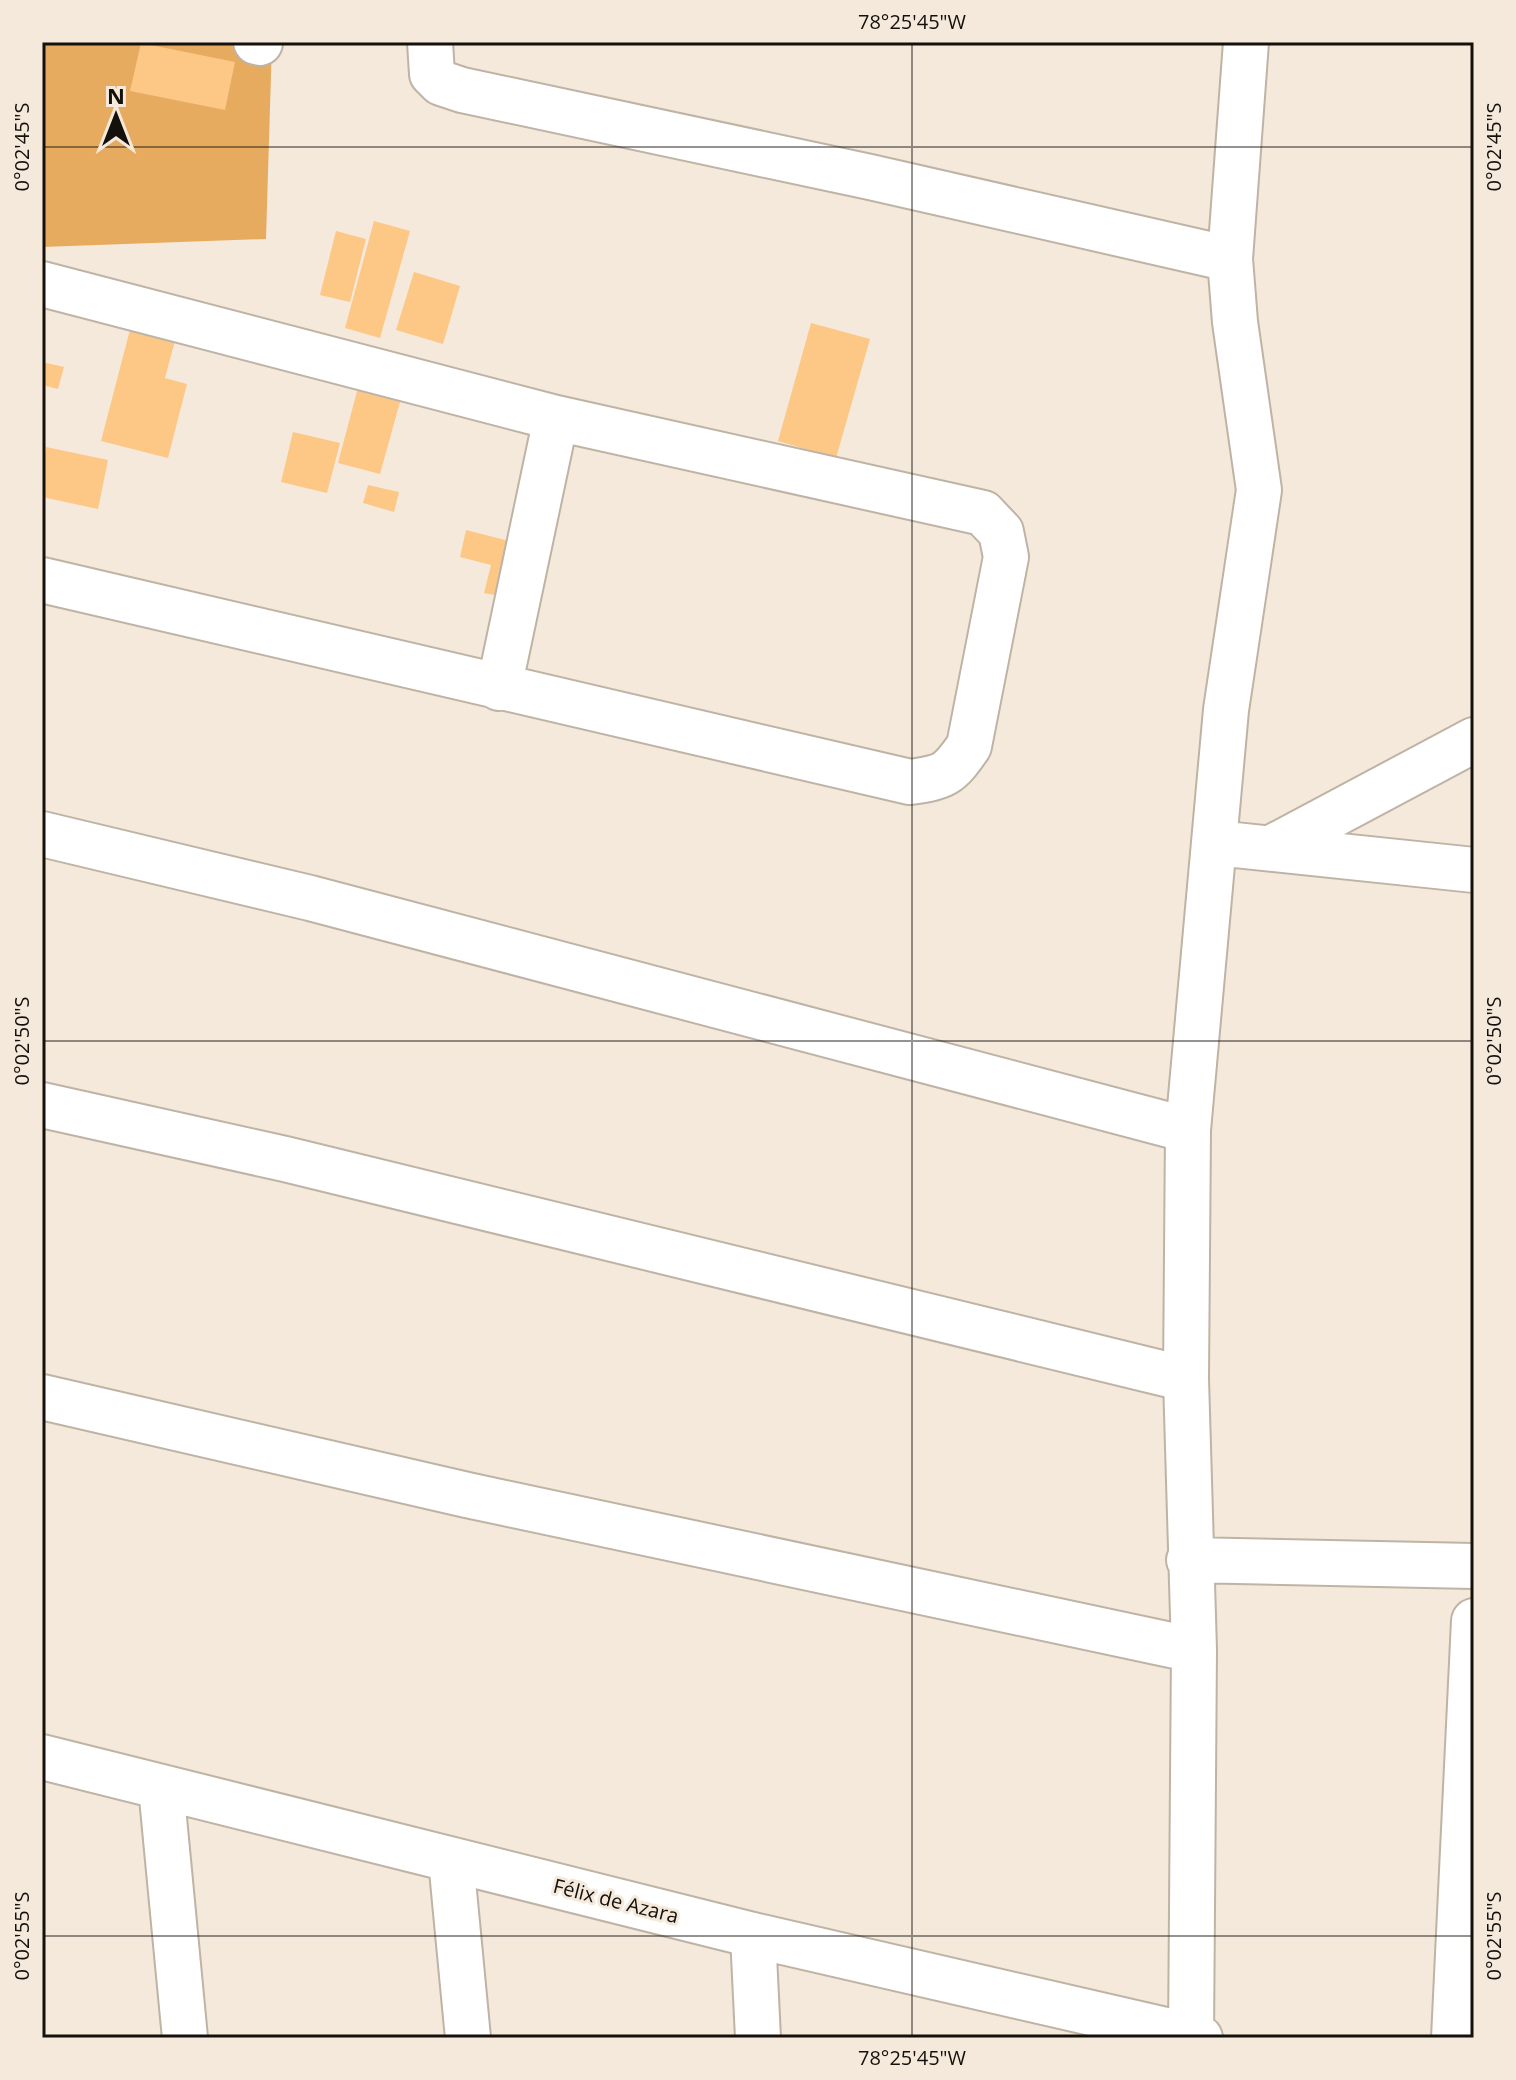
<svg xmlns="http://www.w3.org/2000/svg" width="1516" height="2080" viewBox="0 0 1516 2080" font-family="'Open Sans',sans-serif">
<rect width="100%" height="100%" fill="#f5e9db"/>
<!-- green -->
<path fill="#e7ab60" d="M42,42h230l-6,197 -224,8z"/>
<!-- building -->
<path fill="#fdc786" d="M141,43l94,19 -10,48 -95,-19z
M374,221l36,10 -30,107 -35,-10z
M336,231l30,8 -16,63 -30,-7z
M414,272l46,14 -17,58 -47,-14z
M132,322l45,11 -12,45 22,6 -19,74 -67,-17z
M811,323l59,16 -34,119 -58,-17z
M42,362l22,5 -6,22 -16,-4z
M360,380l43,11 -23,83 -42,-11z
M293,432l47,11 -13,50 -46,-11z
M46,447l62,13 -10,49 -56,-12v-29z
M368,485l31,7 -5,20 -31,-9z
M466,530l43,11 -14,54 -11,-2 7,-28 -31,-8z"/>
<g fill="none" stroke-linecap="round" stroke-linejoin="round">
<defs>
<path id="minor" d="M256,42l4,1
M430,42l2,32 9,9 21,7 408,87 360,82
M42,284l514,134 427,95 18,19 5,25 -37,189c-20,29 -24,31 -59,36l-868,-202
M499,688l57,-270
M42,834l268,64 878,232
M1216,843l258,27
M1273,847l201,-107
M42,1105l243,54 901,220
M42,1397l425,98 727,155
M1189,1560l285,6
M42,1757l711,178 447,103
M161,1787l24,251
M451,1860l17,178
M753,1935l5,103
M1191,2038l3,-388 -8,-271 2,-249 38,-420 33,-220 -24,-168 -5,-63 16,-217
M1454,2038l20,-417"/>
</defs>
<!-- minor casing -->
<use href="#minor" stroke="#bfb3a5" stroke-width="48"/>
<!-- minor -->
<use href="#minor" stroke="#fff" stroke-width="44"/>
</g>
<!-- ticks -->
<path fill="none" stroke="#14100b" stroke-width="2" stroke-opacity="0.45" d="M912,42v1996M42,147h1432M42,1041h1432M42,1936h1432"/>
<g text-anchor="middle" stroke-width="6" stroke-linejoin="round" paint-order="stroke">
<!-- street labels -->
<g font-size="20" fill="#14100b" stroke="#f5e9db">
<text transform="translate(616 1901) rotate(14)" y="7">Félix de Azara</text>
</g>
</g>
<!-- border -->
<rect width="1516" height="2080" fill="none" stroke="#f5e9db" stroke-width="88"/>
<!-- north arrow -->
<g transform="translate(116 116)" stroke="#f5e9db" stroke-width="6" paint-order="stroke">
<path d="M0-6L14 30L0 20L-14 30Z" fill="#14100b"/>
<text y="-12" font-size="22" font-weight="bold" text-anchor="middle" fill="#14100b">N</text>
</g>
<rect x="44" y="44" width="1428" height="1992" fill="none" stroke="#14100b" stroke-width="3"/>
<g font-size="20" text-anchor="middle" fill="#14100b">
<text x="912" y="29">78°25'45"W</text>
<text transform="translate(22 147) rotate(-90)" y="7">0°02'45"S</text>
<text transform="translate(1494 147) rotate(-90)" y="7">0°02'45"S</text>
<text transform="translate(22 1041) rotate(-90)" y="7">0°02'50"S</text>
<text transform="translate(1494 1041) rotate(-90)" y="7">0°02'50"S</text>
<text transform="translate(22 1936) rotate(-90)" y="7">0°02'55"S</text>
<text transform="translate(1494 1936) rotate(-90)" y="7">0°02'55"S</text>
<text x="912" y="2065">78°25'45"W</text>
</g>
</svg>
